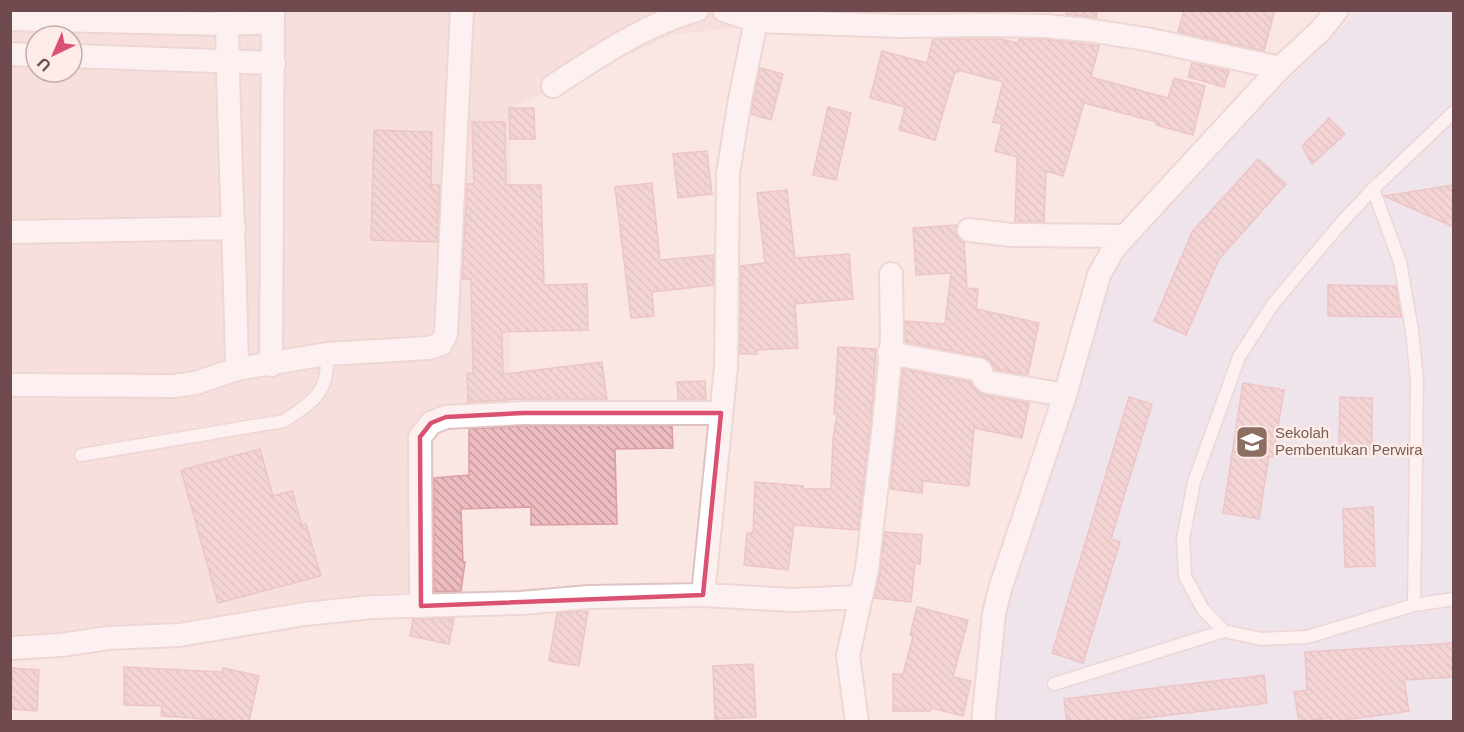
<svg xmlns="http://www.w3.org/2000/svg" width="1464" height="732" viewBox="0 0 1464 732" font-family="Arial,sans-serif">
<defs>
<pattern id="building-back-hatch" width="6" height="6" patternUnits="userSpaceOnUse" patternTransform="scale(1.5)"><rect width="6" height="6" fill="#edbcc0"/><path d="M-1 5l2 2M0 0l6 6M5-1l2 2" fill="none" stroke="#c49b9e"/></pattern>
</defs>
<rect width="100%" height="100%" fill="#fae6e3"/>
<!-- residential -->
<path fill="#f3d8d5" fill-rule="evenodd" d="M11,11h728l-4,17 -63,7 -162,74 1,309 -85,1 8,189 -423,40zM36,36h36v36h-36z"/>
<!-- education -->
<path fill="#e3dff6" d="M1358,11h95v710l-461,1 20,-137 78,-286 50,-72z"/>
<!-- building -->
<path fill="url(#building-back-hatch)" stroke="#de9ea4" stroke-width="1.5" d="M1067,10h31l-2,8 -30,-4z
M1184,10h91l-11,41 -86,-19z
M933,39h68l17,4 1,-4h26l54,7 -8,31 77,21 6,-20 31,8 -12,49 -37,-10 1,-3 -73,-19 -21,73 -17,-5 -2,51h-29l2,-65 -22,-6 7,-27 -9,-2 10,-40 -45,-12v2h-3l-20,68 -36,-10 6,-23 -35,-9 12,-47 45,12z
M1192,63l37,8 -5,16 -36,-10z
M760,68l23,6 -12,46 -20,-6z
M828,107l23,6 -15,67 -23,-5z
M509,108h25l1,31h-25z
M1329,118l16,16 -33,30 -10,-18z
M472,122h33l1,63h35l3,100 43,-1 1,46 -86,2 1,42 99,-12 5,37h-84l-55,3 -1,-29h6l-2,-94h-9l5,-95h7z
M374,130l58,2 -1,53h9l-3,57 -66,-2z
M707,151l5,43 -34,4 -5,-44z
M1258,159l28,25 -67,75 -33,76 -32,-14 38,-89z
M652,183l8,77 54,-5 -1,30 -61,7 2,24 -23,2 -16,-131z
M1454,185v42l-70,-31z
M787,190l8,68 54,-4 4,45 -58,5 3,44 -41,2v4h-17l1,-88 24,-3 -8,-70z
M957,225v11l7,6 3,46 11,1 -2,20 63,14 -11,52 -33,-6 -6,-9 -6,-3 -78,-15v-21l40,3 6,-51 -35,2 -3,-47z
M1328,285l68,1 5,31 -73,-1z
M838,347l38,2 -5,74 -13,107 -64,-5 -6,45 -44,-5 3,-32h6l2,-51 48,4v3h28l2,-50 4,-25h-3z
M903,369l67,13 6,8 9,5 44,8 -7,35 -48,-10 -5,58 -46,-5 -1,12 -32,-4z
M705,381l1,18h-28l-1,-17z
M1243,383l41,7 -11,67 -4,-1 -10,63 -36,-6z
M1129,397l23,7 -41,135 9,3 -37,121 -31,-10z
M1340,397l32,1v52h-33z
M523,426h149l1,22 -58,1 2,75 -86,1v-18l-70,2 2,53h2l-4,29 -27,1v-114l35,-3v-46z
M260,449l13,47 19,-5 10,34 4,-1 15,52 -103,27 -37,-133z
M1373,507l2,59 -30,1 -2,-58z
M885,532l37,3 -2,29 -5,-1 -4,39 -36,-4 5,-27z
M917,607l51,13 -15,57 18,4 -8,35 -31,-8 -2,3h-37v-37h10l10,-38 -3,-1z
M581,611l7,1 -9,54 -30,-5 8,-48z
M454,618l-5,26 -39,-8 3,-17z
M1454,643v34l-50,3 5,31 -78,11v-4l-32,4 -5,-30 13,-2 -2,-38z
M753,664l3,53 -41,2 -2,-53z
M124,667l98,5 1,-4 36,8 -10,46 -88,-6 1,-10 -38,-1z
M12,668l27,2 -2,41 -27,-2z
M1264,675l3,28 -154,19h-46l-3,-23z"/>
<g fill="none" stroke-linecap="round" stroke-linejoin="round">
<defs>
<path id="lane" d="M1373,189l27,73 12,69 5,49 -3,225
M81,455l203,-34c30,-20 45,-28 43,-67
M1224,631l-22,-23 -17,-32 -2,-37 11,-57 45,-125 34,-53 69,-82 31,-33 81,-77
M1054,684l170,-53 37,8 46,-2 107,-32 40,-6"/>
<path id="street" d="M227,10c1,120 8,239 10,359
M724,10l32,11 145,5 87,-1 58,1 41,4 59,9 134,29
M10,19l217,5 46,-2
M10,54l26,1
M72,56l202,7
M553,86c44,-29 93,-62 144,-76
M969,230l42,5 114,1
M10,232l224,-4
M889,353l87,16 4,1 4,9 4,3 77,13
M271,365l2,-355
M10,385l163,1 23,-3 41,-14 90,-15 102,-6 12,-4 5,-10 16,-324
M703,595l23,-228 2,-193 12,-75 16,-78
M421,606l-1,-169 11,-14 15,-6 77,-4h198
M10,648l51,-3 48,-7 70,-3 126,-21 68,-7 148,-4 68,-6 114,-2 90,5 67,-3
M857,722l-9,-66 19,-87 17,-145 8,-85 -1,-65
M983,722l11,-108 6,-25 65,-194 34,-120 14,-25 12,-14 155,-168 41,-38 16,-20"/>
</defs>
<!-- lane casing -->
<use href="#lane" stroke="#dfc3c2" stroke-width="15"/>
<!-- street casing -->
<use href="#street" stroke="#dfc3c2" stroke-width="26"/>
<!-- lane -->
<use href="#lane" stroke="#fff" stroke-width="12"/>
<!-- street -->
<use href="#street" stroke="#fff" stroke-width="22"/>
</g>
<!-- marked area -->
<path d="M0 0H1464V732H0ZM523,413h198l-18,182 -282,11 -1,-169 11,-14 15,-6z" fill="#fae6e3" fill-opacity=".55" fill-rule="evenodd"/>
<path fill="none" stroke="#da5172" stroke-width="4.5" stroke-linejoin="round" d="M523,413h198l-18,182 -282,11 -1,-169 11,-14 15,-6z"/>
<!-- icons -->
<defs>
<symbol id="university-square" viewBox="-11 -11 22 22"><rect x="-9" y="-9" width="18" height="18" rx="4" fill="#8d6e63" stroke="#fdebe8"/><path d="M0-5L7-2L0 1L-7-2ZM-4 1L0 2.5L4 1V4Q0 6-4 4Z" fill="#fff"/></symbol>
</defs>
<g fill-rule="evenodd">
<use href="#university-square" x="1233" y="423" width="38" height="38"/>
</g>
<g text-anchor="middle" stroke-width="5" stroke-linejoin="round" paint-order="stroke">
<!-- education labels -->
<g font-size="15" fill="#785e54" stroke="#fdebe8" text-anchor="start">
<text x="1275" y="438">Sekolah<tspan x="1275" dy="17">Pembentukan Perwira</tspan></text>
</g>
</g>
<!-- border -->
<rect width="1464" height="732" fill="none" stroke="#6f4b4f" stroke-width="24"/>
<!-- north arrow -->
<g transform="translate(54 54) rotate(224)"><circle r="28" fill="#fdebe8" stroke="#c4abab" stroke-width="1.5"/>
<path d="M0-4.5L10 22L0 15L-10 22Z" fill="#da5172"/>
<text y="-9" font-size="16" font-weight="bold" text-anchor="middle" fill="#6f4b4f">U</text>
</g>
</svg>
